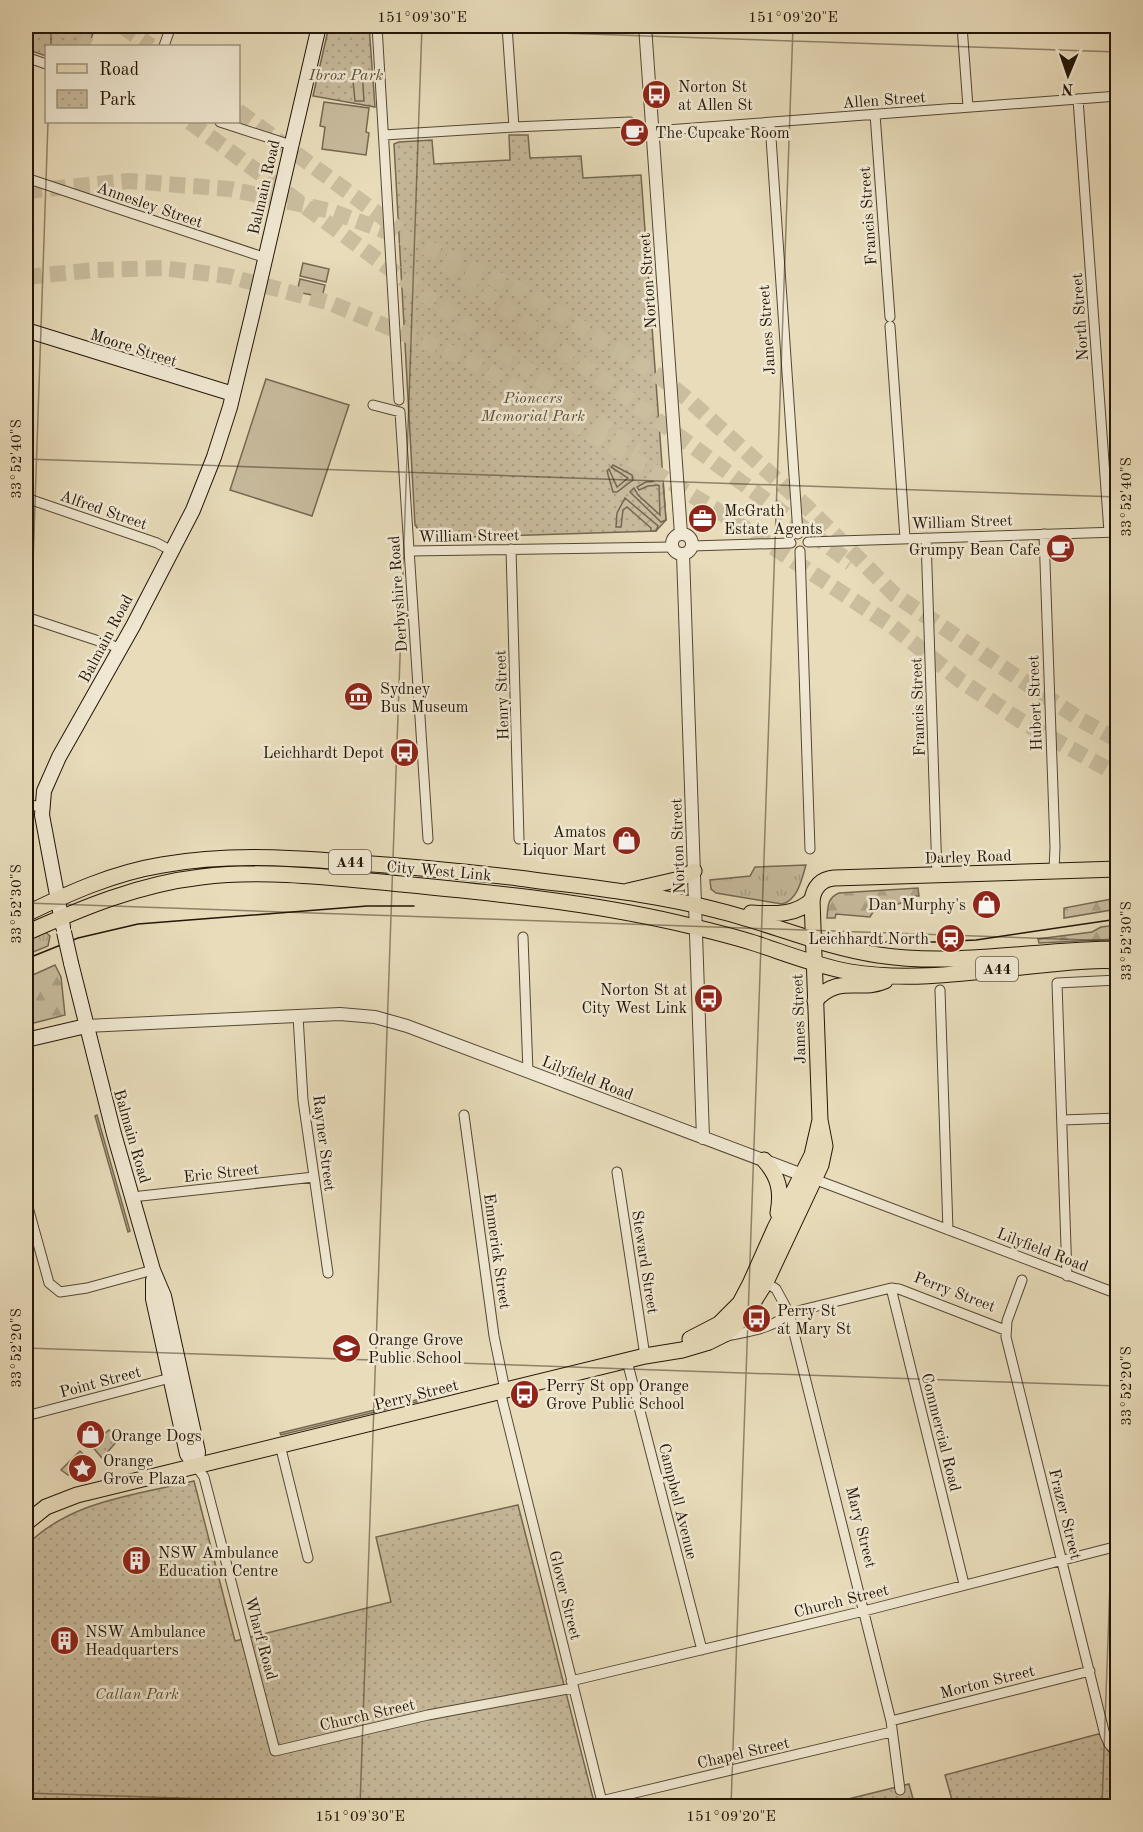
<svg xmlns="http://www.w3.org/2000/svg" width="1143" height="1832" viewBox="0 0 1143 1832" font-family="'Old Standard TT',serif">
<defs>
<pattern id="grass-tufts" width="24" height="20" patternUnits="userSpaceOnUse" patternTransform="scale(1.5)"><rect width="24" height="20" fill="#c7ba9c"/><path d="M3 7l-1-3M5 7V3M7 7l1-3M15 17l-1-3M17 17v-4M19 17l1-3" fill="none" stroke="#ab9f85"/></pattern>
<pattern id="forest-firs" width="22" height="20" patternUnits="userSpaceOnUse" patternTransform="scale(1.5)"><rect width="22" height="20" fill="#c7ba9c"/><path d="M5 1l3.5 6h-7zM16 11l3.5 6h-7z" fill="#ab9f85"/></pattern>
<pattern id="park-dots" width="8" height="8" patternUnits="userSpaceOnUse" patternTransform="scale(1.5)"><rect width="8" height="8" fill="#c7ba9c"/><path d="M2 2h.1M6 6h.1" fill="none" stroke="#ab9f85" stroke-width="1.8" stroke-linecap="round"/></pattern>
<pattern id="garden-furrows" width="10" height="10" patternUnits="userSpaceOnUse" patternTransform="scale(1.5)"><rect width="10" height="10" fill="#c7ba9c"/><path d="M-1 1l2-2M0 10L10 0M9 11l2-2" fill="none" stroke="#ab9f85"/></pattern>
</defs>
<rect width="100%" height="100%" fill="#e8dcba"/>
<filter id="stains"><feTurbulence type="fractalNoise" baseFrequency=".00333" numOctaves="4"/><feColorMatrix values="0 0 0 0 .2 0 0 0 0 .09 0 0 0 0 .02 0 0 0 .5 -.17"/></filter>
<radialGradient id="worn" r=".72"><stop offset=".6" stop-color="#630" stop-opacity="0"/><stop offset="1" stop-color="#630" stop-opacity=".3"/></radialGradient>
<!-- grass -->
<path fill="url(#grass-tufts)" stroke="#756852" stroke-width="1.5" d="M806,865c-4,13 -8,35 -24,39l-66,-11 -5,-4 -1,-9 40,-4 5,-9z
M45,932l5,4 -2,10 -22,9v-14z
M97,1115l33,116 -2,1 -33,-116z
M436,1395l1,2 -156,38 -1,-2z
M80,1451l12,12 -2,6 -22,6 -7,-5z"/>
<!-- forest -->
<path fill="url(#forest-firs)" stroke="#756852" stroke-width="1.5" d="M918,888l1,8h-8v4l-38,12 -3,5 -34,-3 -1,4h-8c1,-11 0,-20 12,-25z
M1117,898v11l-53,9v-10z
M1117,925v14l-78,4 -1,-4 54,-7 9,-5z
M55,965l6,12 4,38 -39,10v-47z"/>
<!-- park -->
<path fill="url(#park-dots)" stroke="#756852" stroke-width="1.5" d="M27,26h68l-6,20h-43v10l-20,-7z
M329,26h40l6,81 -62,-11z
M509,135h19l2,23 51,-2 2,22 58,-3 25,345 -10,11 -220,7 -14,-4 -7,-9 -21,-381 5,-2 33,-2 2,24 76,-4z
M109,1430l10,9 -17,19 -11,-13z
M194,1481l41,160 156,-39 -15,-65 142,-32 77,301h-569v-260c43,-45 109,-51 168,-65z
M1098,1734l3,1 7,16 9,8v47h-191l26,-6 -7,-25z
M909,1784l6,22h-95z"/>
<!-- garden -->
<path fill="url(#garden-furrows)" stroke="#756852" stroke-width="1.5" d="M613,465l19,10 1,5 -16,12h-4l-6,-21 2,-2 8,18 11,-9 -17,-11z
M660,481l3,2 3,37 -5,2 -31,-30 4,-4 4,7 22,20 -1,-30 -11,1 -9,4 -2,-3 9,-5z
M625,498l33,28 -2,5h-5v-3l-24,-21 -4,3 -2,17h-5l1,-14z"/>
<!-- pitch -->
<path fill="#c7ba9c" stroke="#756852" stroke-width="1.5" d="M362,70l2,31h-9l-3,-30z
M324,102l45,6 -3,24 3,1 -3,22 -44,-6 3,-22 -5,-1z
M303,263l26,6 -3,13 -26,-6z
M300,279l25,6 -3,12 -25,-5z
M266,379l83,26 -37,111 -82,-26z"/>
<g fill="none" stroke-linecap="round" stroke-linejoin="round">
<!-- motorway-tunnel -->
<path stroke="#cabe9f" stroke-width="16" stroke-dasharray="16 8" stroke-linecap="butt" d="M60,26l29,20
M122,26l29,20
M238,111l162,119
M190,122l448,329
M26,191l103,-10 101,8 101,22 81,30 112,51 136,85 30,24 118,107 87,87 186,125 37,20
M444,263l407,300
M26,277l69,-7 67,-2 66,8 102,27 143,59 250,152 169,112 69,55 60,40 97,54"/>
<defs>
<path id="minor" d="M377,26l22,374
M507,26l7,101
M962,26l6,81
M164,46l7,-20
M26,57l20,7
M1078,99l31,433
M875,114l15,203
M220,122l71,23
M770,123l28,411
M653,131l465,-35
M384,135l130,-8 116,-5
M26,178l240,80
M890,326l15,212
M373,405l27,7 28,427
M26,498l131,45 15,8
M1044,534l11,313 -1,24
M926,538l11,337
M808,542l310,-10
M692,546l99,-3
M511,549l8,290
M410,551l263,-4
M800,551l10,298
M26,617l94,31
M26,804l15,3
M523,937l5,135
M940,990l8,240
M298,1016l5,84 25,173
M464,1115l30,221 11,54
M1062,1120l56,-2
M617,1172l28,184
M814,1179l304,115
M132,1197l182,-20
M26,1200l23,83 11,9 27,-4 66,-18
M1067,1276l-10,-293 61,-3
M762,1280l14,9 13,24 102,408 9,69
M1022,1280l-15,41 -1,16 99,398 4,9 9,9
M891,1288l73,296
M728,1336c22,-5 44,-7 61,-23l102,-25 8,1 106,41
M627,1361l75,289
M500,1391l103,415
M26,1416l148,-39
M280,1445l28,113
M196,1466l8,11 71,274 153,-36 145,-27
M571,1681l293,-70 254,-65
M891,1721l199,-50
M601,1801l290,-69"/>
<path id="tertiary" d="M645,26l36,508
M672 544a10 10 0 1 1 20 0a10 10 0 1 1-20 0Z
M683,554l20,584
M86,1026l254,-12 35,3 32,9 401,151"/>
<path id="secondary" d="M26,330l207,64
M63,927l-21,-112 2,-24 15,-34 74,-131 60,-116 21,-53 16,-50 22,-91 67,-290
M71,963l43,171 39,136 11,26 34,156 -2,14
M26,1040l60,-14
M153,1280v19l34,155 9,12"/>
<path id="primary" d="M764,1160c15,17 18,31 14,53
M690,1339l29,-15 21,-21 10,-19 25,-56 37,-73 8,-35 -8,-220c2,-13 9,-21 22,-22l284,-9
M26,1523l20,-16 31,-12 568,-139 37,-6 27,-8 18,-9 17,-16 22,-35 55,-117 4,-19 -5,-26"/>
<path id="trunk" d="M628,891l52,-12 14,-8
M751,913c23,1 44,3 61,-13
M26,914c43,-21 87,-41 136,-49 61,-11 121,-8 183,-3 58,4 115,9 173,16 66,9 134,15 198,32 54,13 107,37 162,45 79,12 160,-6 240,-6
M26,933c56,-25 113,-49 175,-56 66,-8 134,1 200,7 93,9 186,18 277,39 25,6 51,12 76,20 31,10 63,23 96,29 66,11 135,-2 201,-8 21,-2 45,-5 67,-3
M815,1001c23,-27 45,-9 70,-20"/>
</defs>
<!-- minor casing -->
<use href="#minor" stroke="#544734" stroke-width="11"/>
<!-- tertiary casing -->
<use href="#tertiary" stroke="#544734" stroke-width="14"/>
<!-- secondary casing -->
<use href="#secondary" stroke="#231507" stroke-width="16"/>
<!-- primary casing -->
<use href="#primary" stroke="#231507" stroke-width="17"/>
<!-- trunk casing -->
<use href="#trunk" stroke="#231507" stroke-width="17"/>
<!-- minor -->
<use href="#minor" stroke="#f0e8d2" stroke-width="9"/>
<!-- tertiary -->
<use href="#tertiary" stroke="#f0e8d2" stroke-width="12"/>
<!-- secondary -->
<use href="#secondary" stroke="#f0e8d2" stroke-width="14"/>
<!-- primary -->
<use href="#primary" stroke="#e8dcba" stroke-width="15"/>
<!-- trunk -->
<use href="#trunk" stroke="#e8dcba" stroke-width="15"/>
<!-- tram -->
<path stroke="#231507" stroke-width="1.5" d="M850,941l62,2 64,-3 142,-21
M26,959l52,-21 60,-14 229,-18h47"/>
<defs>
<path id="secondary-bridge" d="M64,932l7,31"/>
</defs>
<!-- secondary-bridge casing -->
<use href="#secondary-bridge" stroke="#231507" stroke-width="16" stroke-linecap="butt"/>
<!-- secondary-bridge -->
<use href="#secondary-bridge" stroke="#f0e8d2" stroke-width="14"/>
</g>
<!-- ticks -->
<path fill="none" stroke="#231507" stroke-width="1.5" stroke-opacity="0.45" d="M354,26l764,26M51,46v-20M26,459l1092,38M26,769l22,-647M26,903l1092,38M26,1348l1092,38M26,1793l396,13M360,1806l62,-1780M731,1806l62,-1780M1102,1806l16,-445"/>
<!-- icons -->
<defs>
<symbol id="bus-disc" viewBox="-11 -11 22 22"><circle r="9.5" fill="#8f2418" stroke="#f0e8d2"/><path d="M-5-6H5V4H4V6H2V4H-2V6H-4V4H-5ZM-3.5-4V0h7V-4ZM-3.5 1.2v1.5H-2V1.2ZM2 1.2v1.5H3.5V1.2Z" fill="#fff"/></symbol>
<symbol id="cafe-disc" viewBox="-11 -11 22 22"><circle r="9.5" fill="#8f2418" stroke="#f0e8d2"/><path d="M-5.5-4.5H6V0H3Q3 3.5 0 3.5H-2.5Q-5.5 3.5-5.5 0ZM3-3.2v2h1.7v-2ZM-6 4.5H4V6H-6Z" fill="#fff"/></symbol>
<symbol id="office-disc" viewBox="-11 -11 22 22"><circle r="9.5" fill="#8f2418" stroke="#f0e8d2"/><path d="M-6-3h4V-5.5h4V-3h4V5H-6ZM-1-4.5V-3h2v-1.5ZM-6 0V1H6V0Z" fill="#fff"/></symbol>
<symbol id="museum-disc" viewBox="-11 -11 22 22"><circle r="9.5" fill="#8f2418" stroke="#f0e8d2"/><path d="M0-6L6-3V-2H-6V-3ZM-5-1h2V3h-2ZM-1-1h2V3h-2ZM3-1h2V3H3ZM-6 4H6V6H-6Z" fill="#fff"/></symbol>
<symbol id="shop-disc" viewBox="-11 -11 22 22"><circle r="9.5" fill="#8f2418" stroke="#f0e8d2"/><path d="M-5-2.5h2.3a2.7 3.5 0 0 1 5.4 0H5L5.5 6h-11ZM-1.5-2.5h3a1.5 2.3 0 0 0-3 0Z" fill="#fff"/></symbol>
<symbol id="station-disc" viewBox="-11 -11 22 22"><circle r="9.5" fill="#8f2418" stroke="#f0e8d2"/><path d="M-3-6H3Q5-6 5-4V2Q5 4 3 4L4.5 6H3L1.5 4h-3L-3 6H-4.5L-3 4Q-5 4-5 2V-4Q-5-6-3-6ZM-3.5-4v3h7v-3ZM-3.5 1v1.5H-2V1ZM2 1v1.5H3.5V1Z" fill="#fff"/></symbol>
<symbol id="school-disc" viewBox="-11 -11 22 22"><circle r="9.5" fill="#8f2418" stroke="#f0e8d2"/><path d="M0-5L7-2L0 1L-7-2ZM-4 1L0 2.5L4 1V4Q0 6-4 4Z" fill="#fff"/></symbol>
<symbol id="sight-disc" viewBox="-11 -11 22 22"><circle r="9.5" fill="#8f2418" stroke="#f0e8d2"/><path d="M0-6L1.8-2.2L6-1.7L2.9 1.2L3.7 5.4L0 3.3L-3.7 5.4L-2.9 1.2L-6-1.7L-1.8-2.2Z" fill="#fff"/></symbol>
<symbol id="building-disc" viewBox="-11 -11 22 22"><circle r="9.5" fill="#8f2418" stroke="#f0e8d2"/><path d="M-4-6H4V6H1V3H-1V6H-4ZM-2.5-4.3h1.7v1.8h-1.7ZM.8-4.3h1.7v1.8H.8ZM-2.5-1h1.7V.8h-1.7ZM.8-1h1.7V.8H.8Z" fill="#fff"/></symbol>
</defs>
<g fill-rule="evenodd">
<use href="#bus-disc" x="640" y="78" width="33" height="33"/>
<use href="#cafe-disc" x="618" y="116" width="33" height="33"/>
<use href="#office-disc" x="686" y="502" width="33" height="33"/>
<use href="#cafe-disc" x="1044" y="532" width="33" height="33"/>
<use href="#museum-disc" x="342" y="680" width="33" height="33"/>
<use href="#bus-disc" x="388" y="736" width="33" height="33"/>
<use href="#shop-disc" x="610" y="824" width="33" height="33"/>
<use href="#shop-disc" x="970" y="888" width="33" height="33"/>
<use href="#station-disc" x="934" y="922" width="33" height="33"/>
<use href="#bus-disc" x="692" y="982" width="33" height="33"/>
<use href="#bus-disc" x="740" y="1302" width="33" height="33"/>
<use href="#school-disc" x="330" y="1332" width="33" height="33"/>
<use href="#bus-disc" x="508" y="1378" width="33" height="33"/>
<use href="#shop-disc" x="74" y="1418" width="33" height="33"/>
<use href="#sight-disc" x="66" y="1452" width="33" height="33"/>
<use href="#building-disc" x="120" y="1544" width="33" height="33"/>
<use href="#building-disc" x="48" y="1624" width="33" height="33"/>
</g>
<g text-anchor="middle" stroke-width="5" stroke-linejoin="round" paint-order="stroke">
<!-- shield labels -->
<g fill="#f0e8d2" stroke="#605444" stroke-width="1.5">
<rect x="329" y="850" width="42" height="24" rx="4.5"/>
<rect x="976" y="957" width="42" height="24" rx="4.5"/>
</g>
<g font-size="15" font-weight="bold" fill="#231507">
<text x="350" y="867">A44</text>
<text x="997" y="974">A44</text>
</g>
<!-- park labels -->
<g font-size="16" font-style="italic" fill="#5c4f3b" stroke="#f0e8d2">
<text x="346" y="80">Ibrox Park</text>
<text x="533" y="403">Pioneers<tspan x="533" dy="18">Memorial Park</tspan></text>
<text x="137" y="1699">Callan Park</text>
</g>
<!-- poi labels -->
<g font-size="16" fill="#231507" stroke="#f0e8d2" text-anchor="start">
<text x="678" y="92">Norton St<tspan x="678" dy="18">at Allen St</tspan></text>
<text x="655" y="138">The Cupcake Room</text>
<text x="724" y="516">McGrath<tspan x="724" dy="18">Estate Agents</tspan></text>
<text x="1040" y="555" text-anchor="end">Grumpy Bean Cafe</text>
<text x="380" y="694">Sydney<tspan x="380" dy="18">Bus Museum</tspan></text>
<text x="384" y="758" text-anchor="end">Leichhardt Depot</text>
<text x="606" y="837" text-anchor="end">Amatos<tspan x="606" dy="18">Liquor Mart</tspan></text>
<text x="966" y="910" text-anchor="end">Dan Murphy's</text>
<text x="929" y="944" text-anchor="end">Leichhardt North</text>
<text x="687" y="995" text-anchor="end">Norton St at<tspan x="687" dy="18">City West Link</tspan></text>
<text x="777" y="1316">Perry St<tspan x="777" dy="18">at Mary St</tspan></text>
<text x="368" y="1345">Orange Grove<tspan x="368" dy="18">Public School</tspan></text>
<text x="546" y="1391">Perry St opp Orange<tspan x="546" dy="18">Grove Public School</tspan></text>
<text x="111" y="1441">Orange Dogs</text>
<text x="103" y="1466">Orange<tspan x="103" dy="18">Grove Plaza</tspan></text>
<text x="158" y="1558">NSW Ambulance<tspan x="158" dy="18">Education Centre</tspan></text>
<text x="85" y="1637">NSW Ambulance<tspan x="85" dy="18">Headquarters</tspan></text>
</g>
<!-- street labels -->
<g font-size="16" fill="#231507" stroke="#f0e8d2">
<text transform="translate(884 99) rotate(-4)" y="6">Allen Street</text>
<text transform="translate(263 187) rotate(-77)" y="6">Balmain Road</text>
<text transform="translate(150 204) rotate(19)" y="6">Annesley Street</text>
<text transform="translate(867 216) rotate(-94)" y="6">Francis Street</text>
<text transform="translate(647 281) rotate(-94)" y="6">Norton Street</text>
<text transform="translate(1079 317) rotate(-94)" y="6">North Street</text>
<text transform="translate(766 330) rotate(-94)" y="6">James Street</text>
<text transform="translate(134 347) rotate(18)" y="6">Moore Street</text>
<text transform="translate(104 509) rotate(19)" y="6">Alfred Street</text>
<text transform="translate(962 521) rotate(-2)" y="6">William Street</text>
<text transform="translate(469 535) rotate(-1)" y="6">William Street</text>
<text transform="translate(397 594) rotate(-94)" y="6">Derbyshire Road</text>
<text transform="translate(105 638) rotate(-62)" y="6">Balmain Road</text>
<text transform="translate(501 695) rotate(-92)" y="6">Henry Street</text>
<text transform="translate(1034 703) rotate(-92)" y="6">Hubert Street</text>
<text transform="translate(917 707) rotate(-92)" y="6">Francis Street</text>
<text transform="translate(677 846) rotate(-92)" y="6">Norton Street</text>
<text transform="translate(968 856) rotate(-2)" y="6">Darley Road</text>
<text transform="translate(439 870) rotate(5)" y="6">City West Link</text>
<text transform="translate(798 1019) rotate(-92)" y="6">James Street</text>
<text transform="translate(588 1077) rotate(21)" y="6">Lilyfield Road</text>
<text transform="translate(133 1136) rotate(74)" y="6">Balmain Road</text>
<text transform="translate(325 1143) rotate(83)" y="6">Rayner Street</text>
<text transform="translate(221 1172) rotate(-6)" y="6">Eric Street</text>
<text transform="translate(1043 1249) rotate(21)" y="6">Lilyfield Road</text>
<text transform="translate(498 1251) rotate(82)" y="6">Emmerick Street</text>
<text transform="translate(646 1262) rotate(81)" y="6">Steward Street</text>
<text transform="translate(955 1291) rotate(21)" y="6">Perry Street</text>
<text transform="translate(100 1381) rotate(-15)" y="6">Point Street</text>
<text transform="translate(416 1394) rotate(-14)" y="6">Perry Street</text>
<text transform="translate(942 1432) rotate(76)" y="6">Commercial Road</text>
<text transform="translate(679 1501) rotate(76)" y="6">Campbell Avenue</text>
<text transform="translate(1066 1514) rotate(76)" y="6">Frazer Street</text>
<text transform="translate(862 1527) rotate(76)" y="6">Mary Street</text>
<text transform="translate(566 1595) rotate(76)" y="6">Glover Street</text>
<text transform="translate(841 1600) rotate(-14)" y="6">Church Street</text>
<text transform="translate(262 1638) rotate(75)" y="6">Wharf Road</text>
<text transform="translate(987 1681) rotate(-14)" y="6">Morton Street</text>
<text transform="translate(367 1714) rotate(-13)" y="6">Church Street</text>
<text transform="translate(743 1752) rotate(-13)" y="6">Chapel Street</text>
</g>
</g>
<!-- margin -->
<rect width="1143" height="1832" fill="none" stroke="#e8dcba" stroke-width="66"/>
<!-- legend -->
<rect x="45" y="45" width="195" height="78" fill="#f0e8d2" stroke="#9e9481" stroke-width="1.5"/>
<rect x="57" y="64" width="30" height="9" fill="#e8dcba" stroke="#9e9481" stroke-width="1.5"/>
<text x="99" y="75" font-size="18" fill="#231507">Road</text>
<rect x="57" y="90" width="30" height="18" fill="url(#park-dots)" stroke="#9e9481" stroke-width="1.5"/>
<text x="99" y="105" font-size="18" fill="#231507">Park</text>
<!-- north arrow -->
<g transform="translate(1068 75) rotate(182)" stroke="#f0e8d2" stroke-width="4.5" paint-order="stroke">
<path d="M0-4.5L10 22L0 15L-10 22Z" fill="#231507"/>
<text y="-9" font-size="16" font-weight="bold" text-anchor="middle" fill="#231507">N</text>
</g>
<rect x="33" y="33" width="1077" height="1766" fill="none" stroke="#231507" stroke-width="2"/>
<g font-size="15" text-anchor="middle" fill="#231507">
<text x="422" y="22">151°09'30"E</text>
<text x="793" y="22">151°09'20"E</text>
<text transform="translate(16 459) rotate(-90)" y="5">33°52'40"S</text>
<text transform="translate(1126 497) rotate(-90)" y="5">33°52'40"S</text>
<text transform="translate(16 904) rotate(-90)" y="5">33°52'30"S</text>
<text transform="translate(1126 941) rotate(-90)" y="5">33°52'30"S</text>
<text transform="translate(16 1348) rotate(-90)" y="5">33°52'20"S</text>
<text transform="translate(1126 1386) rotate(-90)" y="5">33°52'20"S</text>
<text x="360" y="1821">151°09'30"E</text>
<text x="731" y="1821">151°09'20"E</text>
</g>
<rect width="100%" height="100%" filter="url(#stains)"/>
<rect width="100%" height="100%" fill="url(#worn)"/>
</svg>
